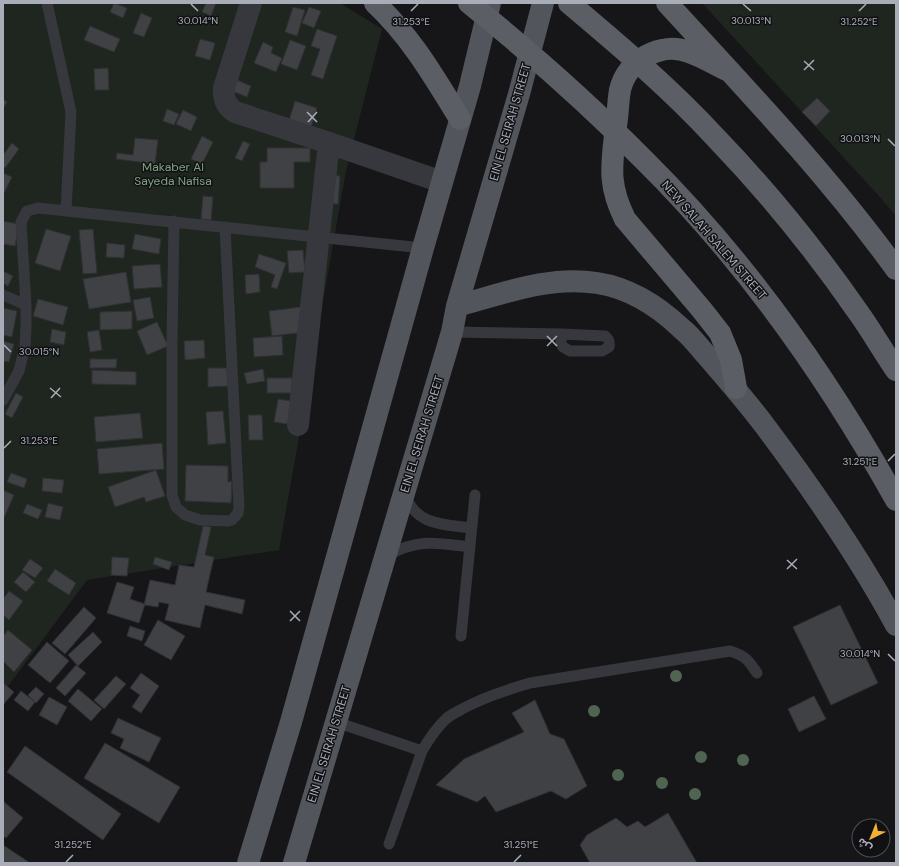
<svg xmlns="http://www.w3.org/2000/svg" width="899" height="866" viewBox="0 0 899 866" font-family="'DM Sans','Noto Sans Arabic',sans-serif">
<rect width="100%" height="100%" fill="#161618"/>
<!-- green -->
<path fill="#1e261f" d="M3,3h337l42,26 -36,142 -67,379 -192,30 -84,113z
M702,3h194v213l-17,-20z"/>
<!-- building -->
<path fill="#404145" stroke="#303034" d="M114,3l13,5 -4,10 -13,-6z
M206,3h10l-5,13 -9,-4z
M293,7l12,3 -8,26 -12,-4z
M309,7l12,4 -7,17 -12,-5z
M141,13l11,5 -8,19 -11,-4z
M90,26l30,13 -6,13 -30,-12z
M317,29l20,7 -14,43 -12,-4 9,-26 -9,-3z
M200,39l15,4 -5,17 -15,-4z
M290,40l16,6 -9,24 -16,-6z
M263,42l10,5 -2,6 11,5 -6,14 -22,-9z
M108,68l1,22h-14l-1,-21z
M237,80l14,6 -4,11 -15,-6z
M817,98l13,13 -14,15 -14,-14z
M3,99l4,3 -4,7z
M295,101l22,7 -8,26 -22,-7z
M167,109l12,5 -5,11 -11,-4z
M183,110l14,7 -6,14 -15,-7z
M202,136l11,6 -11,22 -11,-5z
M135,138l23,2 -3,24 -39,-5 1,-6 16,2z
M243,141l7,3 -8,17 -7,-3z
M12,143l7,6 -14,19 -2,-1v-12z
M267,148h43v14h-16v26h-34v-26h7z
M3,173l9,4 -9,18z
M327,175l13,1 -2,28 -13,-1z
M203,196l10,1 -2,23 -10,-1z
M3,221l16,3 -4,22 -12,-2z
M46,229l25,7 -11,35 -25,-8z
M93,229l4,44 -14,1 -4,-44z
M135,234l26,5 -2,15 -27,-5z
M107,243l18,2 -1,13 -18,-1z
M303,250l2,22 -16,1 -2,-22z
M259,254l27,9 -9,26 -6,-2 4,-12 -20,-8z
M160,264l2,23 -28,2 -2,-23z
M3,271l10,5 -5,10 -5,-3z
M126,272l5,30 -42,7 -6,-30z
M259,274l1,18 -14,2 -1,-19z
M150,297l4,21 -17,3 -4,-21z
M38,299l30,8 -5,18 -30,-9z
M301,307l4,25 -33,4 -3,-25z
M3,308l14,3 -5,26 -9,-2z
M132,311v18l-32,1v-18z
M157,322l11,24 -21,9 -10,-24z
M52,329l14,3 -2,13 -14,-3z
M99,330l3,20 -12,2 -3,-20z
M282,336l1,19 -29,2 -1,-19z
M204,340l1,18 -20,2 -1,-19z
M3,341l11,3 -5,18 -6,-1z
M90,359h27l-1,9h-26z
M208,368h19l1,18 -20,1z
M263,369l2,12 -18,3 -3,-11z
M92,370l44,2v13l-44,-1z
M267,378h25v15h-25z
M16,393l7,4 -11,21 -7,-4z
M278,399l13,2 -3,23 -14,-2z
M223,411l3,32 -18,2 -2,-33z
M140,413l3,25 -47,4 -2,-25z
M248,415h14l1,25h-14z
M162,443l2,26 -65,5 -2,-25z
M186,465l42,1v16l4,-1 -1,22 -46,-2z
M156,470l9,26 -19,6 -2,-5 -29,10 -7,-20z
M11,473l16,6 -3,9 -17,-6z
M43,478l21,2 -2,13 -20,-2z
M3,490l11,5 -10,23 -1,-1z
M48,503l15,4 -3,13 -15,-3z
M27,504l15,6 -4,9 -15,-6z
M203,526l8,1 -6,28 9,2 -8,35 39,8 -3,14 -37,-9 -5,23 -35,-8 4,-16 -10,-2 -1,5 -14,-2 6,-25 25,5 4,-20 15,2z
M112,557l17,1 -2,18 -16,-1z
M155,557l17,5 -3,8 -16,-6z
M30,559l13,9 -8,10 -13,-8z
M55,569l21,14 -7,12 -22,-14z
M23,572l12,10 -9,10 -12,-10z
M117,582l17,5 -4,12 15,5 -6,19 -32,-10z
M9,591l14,10 -14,19 -6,-5v-16z
M840,605l38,78 -47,22 -38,-78z
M84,607l12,11 -31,36 -13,-11z
M158,620l27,16 -14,24 -27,-15z
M130,626l15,5 -3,10 -15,-5z
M8,630l24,20 -18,22 -11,-11v-25z
M93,632l9,10 -24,24 -10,-11z
M47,642l22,19 -19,22 -22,-18z
M76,665l10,8 -21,23 -9,-8z
M141,673l18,13 -18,27 -9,-6 8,-12 -10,-7z
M116,676l10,8 -22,25 -10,-9z
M3,683l11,9 -11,13z
M36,687l8,7 -8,9 -8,-8z
M78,689l24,20 -11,12 -23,-20z
M21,691l14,11 -7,9 -14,-11z
M814,696l12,23 -27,13 -11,-23z
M49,697l18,10 -10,18 -18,-10z
M535,700l15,34 14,5 23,47 -21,13 -15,-8 -55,21 -11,-16 -8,6 -41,-17 28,-26 60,-27 -12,-19z
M118,718l43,20 -12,24 -29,-14 4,-9 -13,-6z
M105,743l75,44 -21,36 -75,-45z
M25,746l96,68 -18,26 -96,-68z
M3,801l20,17 -17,20 -3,-2z
M668,813l29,50h-107l-10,-18 7,-10 29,-17 11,9 11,-6 7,6z
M3,845l27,18h-27z"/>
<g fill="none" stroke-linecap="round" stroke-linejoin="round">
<!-- service -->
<path stroke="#37383d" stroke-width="11" d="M47,3l24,109 -5,99
M174,221l-2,120v154l4,12 9,8 15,5 28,1 4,-1 6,-7 1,-6 -14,-280
M3,295l23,10
M452,332l109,2
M561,334l44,2c4,3 5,6 4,11l-7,4h-32l-7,-4 -2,-3z
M3,400l16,-29 6,-25 1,-19v-22l-5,-83 6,-11 11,-3 385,40
M405,496c13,30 38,28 66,32
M387,556c30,-18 50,-13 83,-9
M461,636l14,-141
M336,722l86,29
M389,844l33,-93c7,-12 14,-23 24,-32 4,-4 11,-7 16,-10 22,-12 44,-19 68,-26l200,-32c16,5 19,10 27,22"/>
<!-- minor -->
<path stroke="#37383d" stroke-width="22" d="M251,3l-27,85c-1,11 2,18 11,24l94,31 113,39
M298,425l31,-282"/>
<!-- primary -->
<path stroke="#53555c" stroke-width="22" d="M457,306c45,-12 93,-31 140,-23 33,5 62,24 85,46 9,7 17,18 25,27 20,23 40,46 58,70 48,64 93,129 131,199
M248,863l43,-141 132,-474 47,-162 20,-83
M294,863l158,-531 5,-26 62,-212 24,-91"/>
<!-- trunk -->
<path stroke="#5b5e65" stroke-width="22" d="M375,3c37,35 59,74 85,116
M667,3c79,86 160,171 229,266
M731,72c-14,-6 -27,-15 -42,-20 -28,-11 -62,8 -69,38 -2,11 -2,24 -4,36 -4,38 -9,57 9,93l77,91 18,23 11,27 5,28"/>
<!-- trunk-bridge -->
<path stroke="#5b5e65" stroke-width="22" d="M469,3c61,49 120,101 175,157 99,98 184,218 252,340
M569,3c51,43 102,86 147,135 52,54 99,112 142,174 13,18 25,39 38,58"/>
</g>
<!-- trees -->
<g fill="#506452">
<circle cx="676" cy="676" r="6"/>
<circle cx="594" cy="711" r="6"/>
<circle cx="701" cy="757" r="6"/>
<circle cx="743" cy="760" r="6"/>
<circle cx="618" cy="775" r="6"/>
<circle cx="662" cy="783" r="6"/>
<circle cx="695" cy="794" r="6"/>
</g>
<!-- ticks -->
<path fill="none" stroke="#a8adb8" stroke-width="1.5" d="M191,4l7,7M743,4l8,7M411,11l7,-7M859,11l7,-7M804,61l10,9M804,70l10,-10M307,112l10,10M308,122l9,-10M888,139l7,7M547,336l10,10M4,345l7,7M547,346l10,-10M50,388l11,9M51,398l9,-10M4,448l7,-7M888,461l7,-7M787,560l10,9M787,569l10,-10M290,611l10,10M290,621l10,-10M888,654l7,7M66,862l7,-7M514,862l7,-7"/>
<g text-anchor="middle" stroke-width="3" stroke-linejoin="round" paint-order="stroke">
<!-- street labels -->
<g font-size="12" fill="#a8adb8" stroke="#111113">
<text transform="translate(510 122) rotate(-74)" y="4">EIN EL SEIRAH STREET</text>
<text transform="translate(714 240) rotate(49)" y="4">NEW SALAH SALEM STREET</text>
<text transform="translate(422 434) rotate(-73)" y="4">EIN EL SEIRAH STREET</text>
<text transform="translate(329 744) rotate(-73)" y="4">EIN EL SEIRAH STREET</text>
</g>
<!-- park labels -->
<g font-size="12" fill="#7fa381" stroke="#111113">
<text x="173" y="171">Makaber Al<tspan x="173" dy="14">Sayeda Nafisa</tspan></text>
</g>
</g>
<g font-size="10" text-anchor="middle" fill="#a8adb8" stroke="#111113" stroke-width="3" stroke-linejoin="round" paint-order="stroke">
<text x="198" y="24">30.014°N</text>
<text x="751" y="24">30.013°N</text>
<text x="859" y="25">31.252°E</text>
<text x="411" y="25">31.253°E</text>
<text x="860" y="142">30.013°N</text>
<text x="39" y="355">30.015°N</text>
<text x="39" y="444">31.253°E</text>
<text x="860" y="465">31.251°E</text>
<text x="860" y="657">30.014°N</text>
<text x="73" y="848">31.252°E</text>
<text x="521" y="848">31.251°E</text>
</g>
<!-- border -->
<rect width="899" height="866" fill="none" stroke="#a8adb8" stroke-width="8"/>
<!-- north arrow -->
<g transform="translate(871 838) rotate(223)"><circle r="19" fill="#111113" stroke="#4d4f55"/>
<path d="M0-3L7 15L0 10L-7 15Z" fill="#f2b134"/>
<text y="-6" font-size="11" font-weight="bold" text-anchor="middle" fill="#a8adb8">ش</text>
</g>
</svg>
